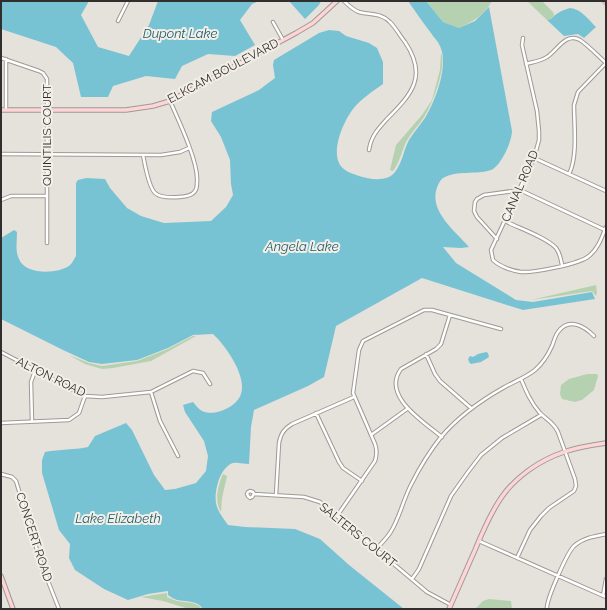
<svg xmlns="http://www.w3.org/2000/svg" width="607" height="610" viewBox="0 0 607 610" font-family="Raleway,sans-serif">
<rect width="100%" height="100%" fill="#e5e1db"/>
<!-- green -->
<path fill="#b6d1af" d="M426,1h66c-8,14 -18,20 -33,27l-16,-6z
M527,1h15l11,11 1,3 -3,4 -4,1z
M441,53c6,14 -9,52 -17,64 -6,9 -13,16 -18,25 -4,9 -6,18 -11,26l-2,3 -3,-1 6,-25 26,-30 10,-15 8,-30z
M596,285l1,8 -1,3 -4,-5 -61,9z
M193,336h3l-45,25 -38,7 -11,1 -17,-5 -16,-9 20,8 13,3 35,-5 31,-12z
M587,374h10l1,2 -4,14 -12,10 -7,2 -13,-3 -2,-5 1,-9 8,-6z
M223,474l4,2 -5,22 -1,14c-7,-11 -3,-27 2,-38z
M167,593v4c3,1 6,3 10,4 8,2 20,0 25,8h-13l-26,-8 -22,-4z
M489,599l22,2 1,8h-37l8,-8z"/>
<!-- water -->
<path fill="#78c3d3" d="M1,1h88l-8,14 17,32 31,9 20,-31 9,-24h101l-7,3 -12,16 15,25 -20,11 -27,-2 -26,12 -7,13 -29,-3 -33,10 -5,11h-27l-8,-34 -17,-16 -55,-18z
M289,1h32l-2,4 -14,14z
M408,1h18l17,21 16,6 16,-7 14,-14 23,124c0,10 -11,35 -21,39 -15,5 -34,0 -48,8 -4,3 -6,9 -7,13 -5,22 20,41 33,56l-8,1 -18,-1 13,16 60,37 17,2 59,-10 3,7 -72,11 -101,-32 -86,48 -12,51 -16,9 -54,24 -3,17 -2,37c-5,0 -11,-2 -16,-1 -13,4 -19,28 -17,40 1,8 8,16 12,22l17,2 50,2 25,10 29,26 55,44h-201c-6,-9 -16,-7 -26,-9 -3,-1 -6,-3 -9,-5v-4l-20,3 -20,6 -24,-11 -29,-19 -6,-12 1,-14 -11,-14 -17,-57v-13l3,-8c15,-3 29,-2 43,-5l7,-11 31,-13 6,7 22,45 11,15 10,-1 21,-6 10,-12 2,-15 -4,-15 -19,-29 -2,-7 10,-3c2,2 5,7 9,9 12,6 35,-4 39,-17 6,-18 -15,-48 -28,-60l-20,1 -25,13 -31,12 -35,4 -13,-2 -26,-12 -62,-31v-81l13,-8 3,2c0,9 -2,19 2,27 6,16 38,15 50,7 3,-2 5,-7 7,-10v-73l2,-3 8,-2 19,1 5,9 17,20 14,8 23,7 47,-2 15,-14 7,-12 -2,-11 -1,-24 -9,-23 -10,-16 1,-9 47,-22 16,-12 -2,-13 1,-5 45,-27 10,-3 10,1 7,5 23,7 8,5 6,14v22c-10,7 -22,15 -30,25 -10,13 -26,49 -8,61 4,3 10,4 14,6 10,3 20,5 30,1 12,-6 14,-26 20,-37 5,-8 11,-15 16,-22 11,-18 24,-53 15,-72 -2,-5 -6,-8 -9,-13 -8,-10 -15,-21 -23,-32z
M570,8c11,1 18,11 26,19l-12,11 -6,-4 -14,2 -17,-16 4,-1c5,-6 12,-9 19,-11z
M486,352l2,1 1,4 -8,5 -10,2 -2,-2 -1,-3 2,-3 3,1 5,-3z"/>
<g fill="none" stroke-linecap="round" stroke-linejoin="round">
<defs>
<path id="street" d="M344,1c4,4 9,9 15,11 11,3 23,1 31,10 6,6 10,14 15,20 23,34 7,52 -18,77 -9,10 -16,17 -18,31
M118,21l10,-20
M273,22l10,18
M523,38l-1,7 15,66 2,20v9l-5,18 -43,92 2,10c6,6 19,11 28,12 12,1 59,-8 68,-16 9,-7 13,-19 17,-29
M1,58l38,13 4,2 4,6v164
M6,59v51
M526,64c7,-2 15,-3 21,-7 10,-6 18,-25 33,-17 9,6 18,16 26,23
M1,154l160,1 19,-3 9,-4
M143,155c2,9 5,31 12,38 6,6 36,6 40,-2 2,-2 2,-7 2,-9 2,-19 -19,-63 -27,-81
M534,158l72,33
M569,174c9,-17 5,-50 5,-69l4,-13 28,-29
M1,200l10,-4h36
M505,221c13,7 41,16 51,27 4,5 5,11 6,17
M497,239l-20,-22 -3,-6 1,-9 2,-3 7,-4 36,-5 85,40
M1,352l84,44 17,1 49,-5 42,-21 10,2 7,11
M426,354l9,20 5,7 31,27
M151,392l9,29 18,35
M316,413l23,49 4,6 19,13
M32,421l-1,-39 4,-11
M1,423l68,-3 10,-7 6,-17
M371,435l36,-26
M442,437c-18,-15 -61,-41 -41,-68l35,-20 5,-5 9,-29
M1,474l11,3 4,4 25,82 18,46
M254,494l-1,-2 -3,-1 -2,1 -1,2 1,2 2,2 2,-1 2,-3 50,3 16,5 107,90 24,13
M276,495l3,-52c2,-10 5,-14 13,-19l62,-27
M337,516l38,-55c2,-6 2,-11 0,-17l-22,-51 6,-43 4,-9 61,-31h8l69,19
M479,541l127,56
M376,549c5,-5 10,-10 14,-16 10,-15 13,-34 22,-50 8,-16 18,-32 29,-46 17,-20 39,-36 62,-49 10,-6 22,-10 32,-18 7,-6 13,-15 17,-24 2,-5 3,-10 6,-14 11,-15 26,-6 36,4
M517,558l13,-28 11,-14 8,-8 25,-17 2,-5 -1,-7 -17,-47c-4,-9 -11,-12 -18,-19 -9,-10 -14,-22 -19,-34
M412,579l7,-10 32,-73 17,-24 13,-17 21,-17 39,-23
M603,596l3,-17
M547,609c-1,-9 20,-56 27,-63 9,-8 21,-10 32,-12"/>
<path id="secondary" d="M1,110h125l27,-4 17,-5 126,-68 17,-10 24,-22
M1,576l12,33
M449,609c9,-20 17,-39 26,-59 7,-17 15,-36 26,-52 14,-21 39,-38 63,-46 14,-5 28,-7 42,-9"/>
<path id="primary" d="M604,1l2,2"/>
</defs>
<!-- street casing -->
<use href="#street" stroke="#9e9a94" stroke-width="4.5"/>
<!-- secondary casing -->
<use href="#secondary" stroke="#9e9a94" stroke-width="5.5"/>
<!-- primary casing -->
<use href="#primary" stroke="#c1c1c0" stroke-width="5.5"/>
<!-- street -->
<use href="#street" stroke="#fff" stroke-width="2.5"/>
<!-- secondary -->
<use href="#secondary" stroke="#fed4d7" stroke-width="3.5"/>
<!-- primary -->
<use href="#primary" stroke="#fea9af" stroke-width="3.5"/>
</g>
<g text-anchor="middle" stroke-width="4" stroke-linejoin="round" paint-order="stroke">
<!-- street labels -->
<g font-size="12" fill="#302f2d" stroke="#f3efe8">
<text transform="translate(223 71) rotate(-28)" y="4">ELKCAM BOULEVARD</text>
<text transform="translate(47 135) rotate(-90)" y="4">QUINTILIS COURT</text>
<text transform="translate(520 186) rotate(-67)" y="4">CANAL ROAD</text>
<text transform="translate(51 377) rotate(26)" y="4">ALTON ROAD</text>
<text transform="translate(358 535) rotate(39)" y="4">SALTERS COURT</text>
<text transform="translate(34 537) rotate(72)" y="4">CONCERT ROAD</text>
</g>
<!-- water labels -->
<g font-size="13" font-style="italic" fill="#1d5c68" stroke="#f3efe8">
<text x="180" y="38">Dupont Lake</text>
<text x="302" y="251">Angela Lake</text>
<text x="118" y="523">Lake Elizabeth</text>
</g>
</g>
<!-- border -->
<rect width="607" height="610" fill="none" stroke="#302f2d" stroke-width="4"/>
</svg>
